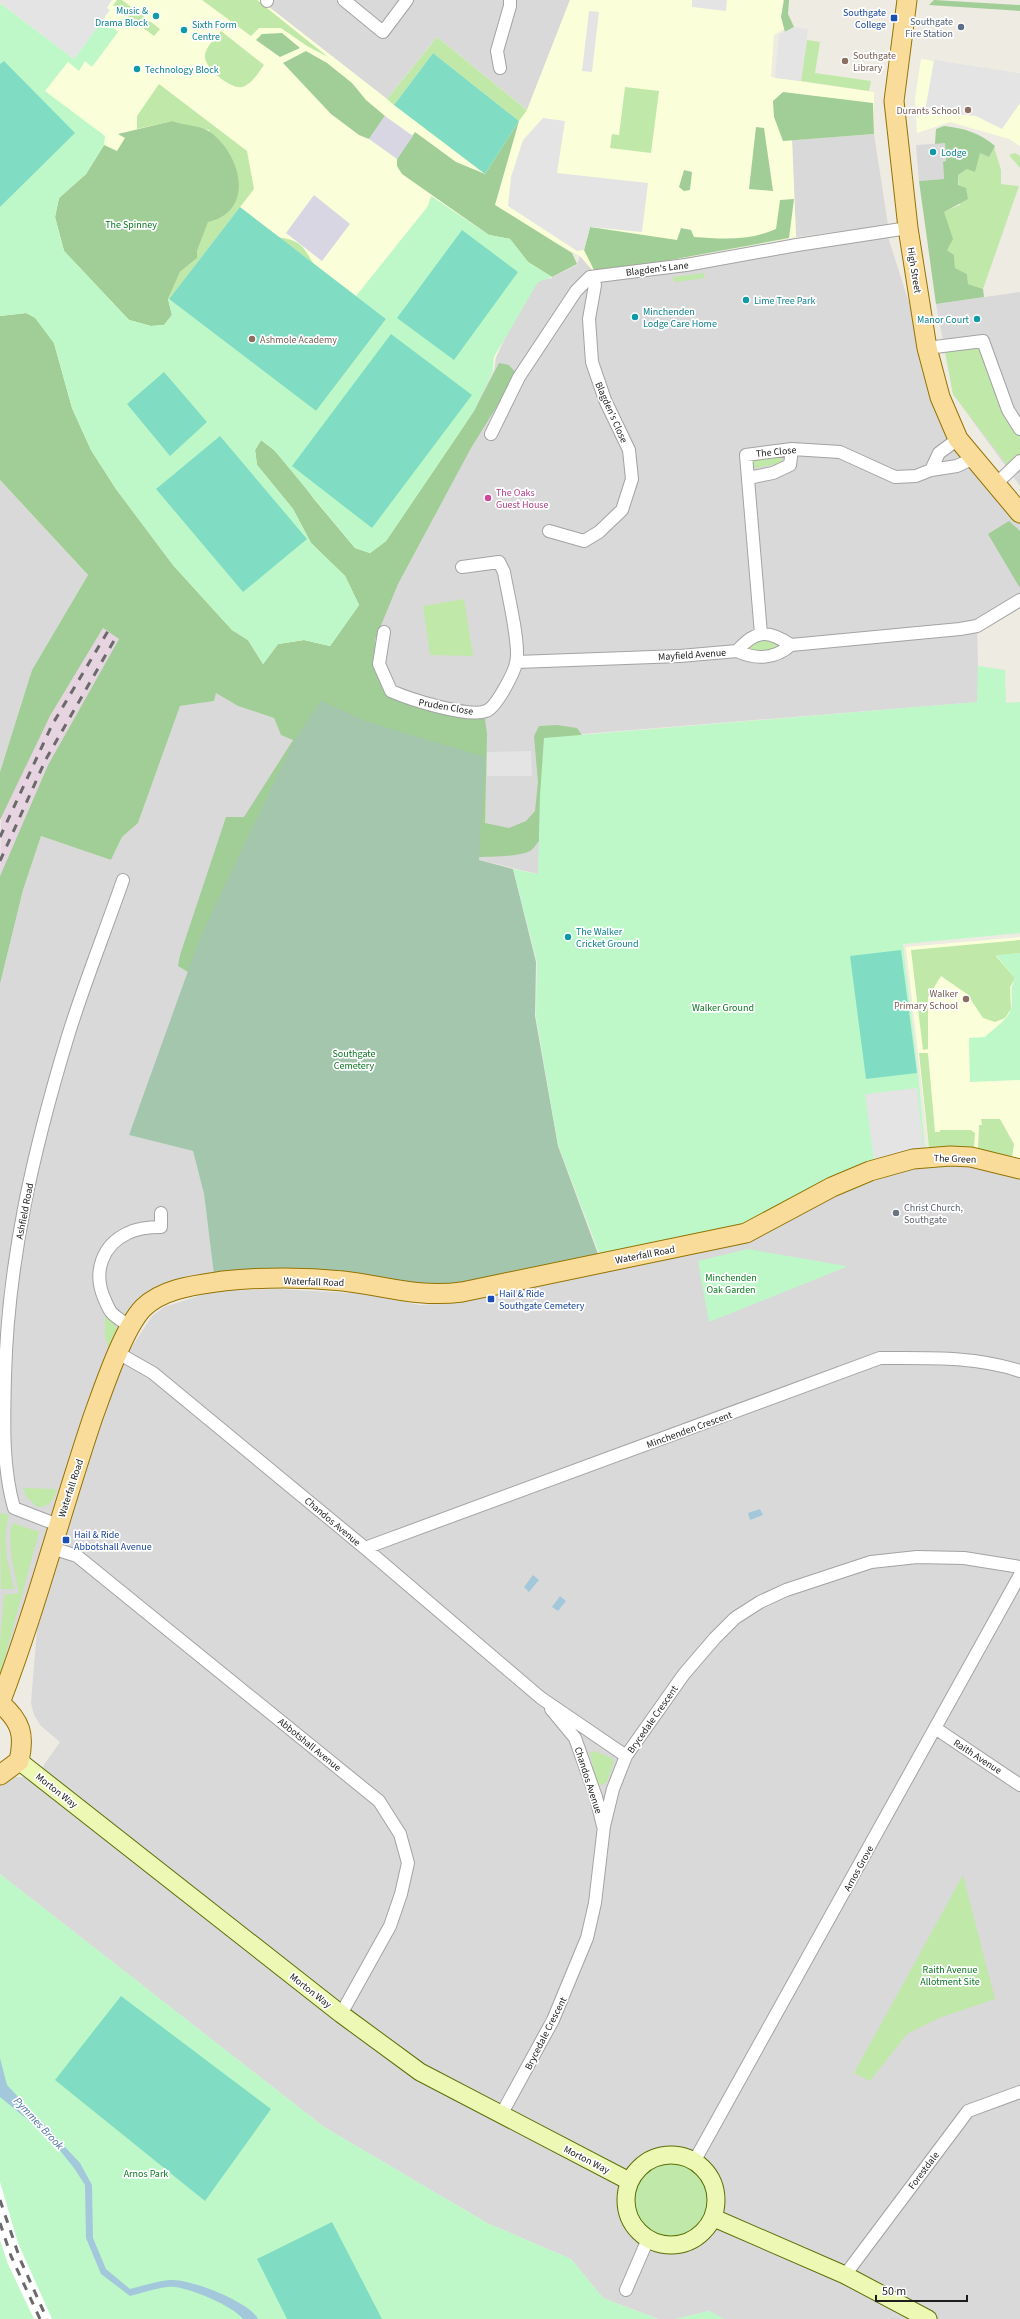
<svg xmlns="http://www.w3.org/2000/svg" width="1020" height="2319" viewBox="0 0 1020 2319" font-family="'Source Sans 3',sans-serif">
<rect width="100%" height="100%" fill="#eeebe2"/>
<!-- residential -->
<path fill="#dad9d9" d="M260,0h310l-43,110 -90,-72 -50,61z
M874,134l14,91 -92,12 -4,-98z
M945,143l1,19h-3l1,17 -25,2 -3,-36z
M888,237l51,160 81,118v88l-43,24 2,75 -434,35 -7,137 -59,-14 4,-104 -164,-56 175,-330 2,-12 16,-36 27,-43 14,-2 24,-12 3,-9 13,15 112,-4z
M1020,292v194l-67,-92 -17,-90z
M0,480l88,95 -56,95 -32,102z
M216,692l22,14 36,12 7,16 12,5 -164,396 64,16 11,43 10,81 -69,20 -145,408v-719l23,-94 18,-54 70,24 11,-23 16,-14 42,-117 33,-5z
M944,1166l40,2 36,12v1139h-296l-15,-8 -34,8h-17l-55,-21 -32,-39 -84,-36 -163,-96 -324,-253v-94l15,-3h9l8,5 28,-40 -19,-16 -7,-11 -3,-12 6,-74 80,-260 35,-53 12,-9 50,-16 64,-2 91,5 51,11 36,-2 283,-59 98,-50 48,-17 30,-8z"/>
<!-- industrial -->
<path fill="#e7d4e1" d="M103,628l16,11 -71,126 -48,111 1,-60 49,-100z"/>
<!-- education -->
<path fill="#faffda" d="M0,0h260l127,99 50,-62 90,73 43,-110h213l-1,15 6,12 -14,8 -3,42 103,15v42l-82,6 4,97 -136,25 -67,9 -13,-15 -21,-11 -7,33 -14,2 -25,41 -18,37 -1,12 -175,332 -231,-127 -88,-95z
M921,59l99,14v73l-11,-7 -59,-17 -33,11 -2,-35z
M1020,937v226l-91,-14 -23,-202z"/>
<!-- grass -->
<path fill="#c0e8a8" d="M117,0h5l38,29 -6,7 -41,-31z
M202,0h55l71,57 -21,-11 -26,-18h-22l-8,8z
M221,31l43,34c-6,8 -12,19 -22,22 -11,3 -39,-20 -37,-32 1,-9 11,-17 16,-24z
M437,37l90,73 -8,11 -86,-68 -39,52 -7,-6z
M807,40l13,2 -5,31 56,8 -2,10 -68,-10z
M159,84l88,67 7,38 -85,110h-1l12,-27 17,-14v-7l11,-30 7,-1 13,-10 -19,-80 -28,-5 -9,-4 -35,8v-13z
M625,87l34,4 -8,62 -41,-5 2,-14 7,1z
M994,147l7,23v14l18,2 -36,103 -15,-5 -1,-10 -12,-6 -1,-13 -7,-5 -4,-38 17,-7 -2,-30 9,-6 13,-16 9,4z
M1015,153l5,3v12l-11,-13z
M278,237c22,4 24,7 35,26z
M705,273l-1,5 -29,4 -3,-5z
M983,341l37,88v32l-9,9 -58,-76 -9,-48z
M782,455v8l-27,5h-2l-2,-8z
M464,599l9,57 -43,-1 -7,-49z
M756,640h17l6,5 -1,3 -12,4h-18l-2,-6z
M1020,940v13l-24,3 19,22 -5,9 1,22 -6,9 -10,4 -12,-4 -16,-24 -26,-18 -13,21v52l-5,1 -12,-100z
M919,1053h9l7,79h5v-2h31l4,3 -1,14 -45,1z
M981,1119h19l14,25 -2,13 -34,-8 1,-24h3z
M105,1315c15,15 15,14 7,33l-4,-1 -3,-11z
M23,1488l34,1c-4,12 -8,18 -20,18l-11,-11z
M0,1513l9,2c-8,26 -1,49 5,74h-13z
M13,1523l26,9 -39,143v-33l4,-47 15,-2c-3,-17 -14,-55 -6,-70z
M594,1751l18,7 2,4 -7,20 -5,3 -5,-1 -7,-31z
M963,1875l32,124 -56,19 -32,16 -37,47 -16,-8z
M635 2201a37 37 0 1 1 74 0a37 37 0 1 1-74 0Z"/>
<!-- forest -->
<path fill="#a1cd97" d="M784,0h5l-1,14 6,13 -9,5 -4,-15z
M934,0l86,5v6l-91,-6z
M282,33l18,15 -20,9 -24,-17 6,-6z
M306,51l21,12 25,20 14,17 19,16 -16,23 -10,-4 -28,-21 -48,-51z
M783,92l90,11 1,31 -91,7 -9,-24 -1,-16z
M172,121c11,5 29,4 38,11 31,22 46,79 -2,90l-11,29v7l-17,14 -12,27 4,16 -8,10 -13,1 -22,-6 -65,-69 -9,-34 4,-19 27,-24 18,-29 13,6 8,-13 -7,-4z
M519,121l-24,84 77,48 5,11 -25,13 -24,-15 -18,-23 -21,-4 -87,-61 -5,-8v-7l18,-27 41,30 29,12z
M944,126c20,2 36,7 51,20l-6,11 -9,-4 -5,19 -8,-3 -9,6v10l8,3 2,11 -24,13 9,27 -6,11 7,5 1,13 12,6 1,10 15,5 1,8 -48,7 -17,-123 25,-2 -1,-17 3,-1 -1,-18 -10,1 1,-15z
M756,127l8,1 9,63 -24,-2z
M684,170l8,2 -2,18 -6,1 -5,-4z
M794,199l-5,39 -129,24 -66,8 -10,-20 6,-23 87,13 4,-12 10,2 3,7c28,2 55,4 82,-8l4,-29z
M26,313l9,4 19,26 18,65 19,42 25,39 57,76 59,65 16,10 15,24 15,-20 26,-4 26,6 29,-41 -14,-29 -34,-33 -18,-34 -36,-44 -2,-15 6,-10 13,10 21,23 19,26 41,49 15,5 16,-12 88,-130 25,-48 10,2 8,9 -46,74 -73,136 -23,56 1,27 14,25 22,14 73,13 2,15 -2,89 24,5 17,-7 9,-10 3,-29 -4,-46 5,-10 18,-1 20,3 11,16 -49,97c-3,3 -5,8 -9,10 -13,7 -56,6 -72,6l-263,119 -17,-10 2,-11 46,-138h18l49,-77 -12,-5 -7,-17 -36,-12 -22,-13 -2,8 -34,5 -42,117 -16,14 -11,23 -70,-24 -18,54 -23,94v-108l48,-111 71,-126 -16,-11 -53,88 -50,104v-48l32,-102 56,-95 -88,-95v-164z
M1009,521l11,10v57l-32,-54z"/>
<!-- cemetery -->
<path fill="#a3c6ad" d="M321,701l47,21 117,35 -6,103 34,9 23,93 -1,54 23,130 40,108 -102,21 -41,12 -241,-12 -10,-81 -11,-43 -64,-16 72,-200 93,-194z"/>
<!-- park -->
<path fill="#bef8c9" d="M0,3l74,56 29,-40 15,13 -26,35 -7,-6 -6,10 -11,-9 -23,29 60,45 -1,9 -18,29 -27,24 -4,19 9,34 65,69 22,6 13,-1 8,-10 -4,-16h1l147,112 70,-92 -30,-23 72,-90 3,-10 58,39 21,4 18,23 24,15 -14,5 -44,75 -1,14 -19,40 -88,130 -16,12 -15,-5 -81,-98 -13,-10 -6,10 2,15 36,44 18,34 34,33 14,29 -29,41 -26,-6 -26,4 -15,20 -15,-24 -16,-10 -59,-65 -57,-76 -25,-39 -19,-42 -18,-65 -19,-25 -9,-5 -26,3z
M978,666l27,4 1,33 14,-1v231l-117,11 15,128 8,88 -35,8 -117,50 -171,45 -45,-118 -22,-128 1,-55 -24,-93 25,5 2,-79 4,-57 433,-36z
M1020,953v127l-50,2 -1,-44 16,-1c7,-7 23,-17 26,-28 3,-12 -3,-17 4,-31l-19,-23z
M748,1249l98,17v1l-137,55 -11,-61z
M0,1874l324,253 163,96 84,36 32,39 55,21h-658z
M709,2311l15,8h-49z"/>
<!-- pitch -->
<path fill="#80ddc3" d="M433,53l86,68 -34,53 -91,-69z
M4,61l71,72 -75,74v-143z
M240,207l146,112 -70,92 -147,-112z
M462,230l56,42 -64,88 -57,-42z
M391,334l81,61 -100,133 -80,-62z
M164,372l43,50 -37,34 -43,-52z
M220,436l87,103 -64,53 -87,-103z
M901,950l16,123 -51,6 -16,-123z
M121,1996l150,113 -66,92 -150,-121z
M332,2222l50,97h-95l-30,-60z"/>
<!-- parking -->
<path fill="#e4e4e4" d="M0,0h112l-5,8 3,2 -36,49 -74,-56z
M692,0h35l-1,11 -34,-4z
M589,11l10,1 -7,60 -10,-1z
M794,27l14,2 -7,52 -26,-3 4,-43z
M934,60l86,13v30l-18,26 -26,-13 -51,-5z
M543,118l22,3 -8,52 91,10 -6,49 -52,-5 -6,23 -7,1 -69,-45 3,-29 12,-37z
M531,751l1,25h-45v-24z
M917,1088l7,64 -50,8 -9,-66z"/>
<!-- plaza -->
<path fill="#d8d6e3" d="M385,116l28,20 -16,23 -28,-20z
M314,195l36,29 -28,37 -36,-28z"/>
<!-- water -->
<path fill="#a3c8db" d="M760,1509l3,6 -13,5 -2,-7z
M533,1575l6,5 -10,12 -5,-5z
M560,1596l6,5 -8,10 -6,-4z
M0,2058l7,27 73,78 12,22 1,53 13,31 24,20c13,-3 26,-8 40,-9 19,-2 80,22 88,39h-15c-10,-13 -58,-34 -75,-32 -12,1 -26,6 -38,9l-29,-22 -15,-36 -1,-53 -11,-17 -24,-30 -50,-41z"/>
<!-- pier -->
<path fill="#fff" d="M0,2182l18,61 34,76h-18l-26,-55 -8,-24z"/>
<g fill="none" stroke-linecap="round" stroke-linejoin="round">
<defs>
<path id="street" d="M344,0l39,32 24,-32
M267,1v-1
M500,68l-3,-17 13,-45v-6
M927,348l56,-7 25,69 12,19
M491,434l28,-57 57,-86 14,-14 96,-12 111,-20 111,-17
M931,470l8,-17 19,-14
M748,478l25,-5 17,-8 2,-16
M996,484l24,-23
M549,531l35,10 15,-9 23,-22 10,-31 -3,-29 -24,-50 -13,-38 -3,-43 6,-34 -5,-8
M384,632l-5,32 12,27c18,8 77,27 95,20 10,-3 28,-38 30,-48 5,-17 -9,-72 -12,-91l-5,-10 -37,5
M761,634l-15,-179 46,-6 48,3 55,25 21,-1 15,-6 26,-4 17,-8
M737,651c19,9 38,8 54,-6
M517,662l163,-6 57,-5c19,-22 31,-21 54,-6l169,-16 17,-3 43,-26
M131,1327c-7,-5 -15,-9 -20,-15 -3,-4 -5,-10 -7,-14 -11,-26 -2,-53 24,-65 10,-5 23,-6 33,-6v-14
M118,1353l35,20 212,175 176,150 85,58
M58,1525l-44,-17c-12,-42 -10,-88 -9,-132 3,-117 29,-228 63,-340 16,-52 37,-104 55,-156
M52,1548l25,8 302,245 21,33 8,29 -7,31 -11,32 -49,88
M365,1548l515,-190c47,0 95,-2 140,13
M551,1709l24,29 21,59 7,29
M935,1728l85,57
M501,2115l52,-95 34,-82 8,-35 9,-77 9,-37 13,-33 58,-82 31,-36 20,-20 25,-16 26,-12 85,-28 46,-5 47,1 56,9
M695,2160l325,-585
M845,2275l123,-164 52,-19
M626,2290l22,-51"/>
<path id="secondary" d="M19,1761l322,253 79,58 209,109
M626 2200a45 45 0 1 1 90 0a45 45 0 1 1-90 0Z
M714,2218l131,57 83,44"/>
<path id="primary" d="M907,0l-13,101 14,127 19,120 13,49 18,42 62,74
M0,1703c36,-94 61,-191 93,-286 10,-27 30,-88 50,-109 20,-20 53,-23 80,-27 39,-4 82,-4 120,0 43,5 75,17 119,11l284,-59 86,-46 38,-16 43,-12 37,-3 21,1 49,12
M0,1703c21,18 25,32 19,58l-19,14"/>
</defs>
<!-- street casing -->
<use href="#street" stroke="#a3a3a3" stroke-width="14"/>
<!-- secondary casing -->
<use href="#secondary" stroke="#597106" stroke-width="19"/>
<!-- primary casing -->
<use href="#primary" stroke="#937302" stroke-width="21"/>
<!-- street -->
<use href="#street" stroke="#fff" stroke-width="12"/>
<!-- secondary -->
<use href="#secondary" stroke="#edf8b5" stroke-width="17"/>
<!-- primary -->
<use href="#primary" stroke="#fadc9a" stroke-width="19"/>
<!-- rail -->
<path stroke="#6a6a6a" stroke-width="3" stroke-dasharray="8 8" stroke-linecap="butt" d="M0,837l52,-112 56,-94
M0,861l46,-102 70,-122
M0,2200l20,59 27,60
M0,2223l11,33 29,63"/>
</g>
<!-- markers -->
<g fill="#0f9aa8" stroke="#fff" stroke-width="1.5">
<circle cx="156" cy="16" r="4"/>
<circle cx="184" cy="30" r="4"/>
<circle cx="137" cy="69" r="4"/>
<circle cx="933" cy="152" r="4"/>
<circle cx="746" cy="300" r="4"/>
<circle cx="635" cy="317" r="4"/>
<circle cx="977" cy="319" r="4"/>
<circle cx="568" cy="937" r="4"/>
</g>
<g fill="#1a4fb4" stroke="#fff" stroke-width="1.5">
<rect x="890" y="14" width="8" height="8" rx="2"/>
<rect x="487" y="1295" width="8" height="8" rx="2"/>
<rect x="62" y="1536" width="8" height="8" rx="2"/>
</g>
<circle fill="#5c6f8a" stroke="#fff" stroke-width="1.5" cx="961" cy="27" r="4"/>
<g fill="#8d6e63" stroke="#fff" stroke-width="1.5">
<circle cx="845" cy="61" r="4"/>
<circle cx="968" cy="110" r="4"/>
<circle cx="252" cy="339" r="4"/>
<circle cx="966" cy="999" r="4"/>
</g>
<circle fill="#d1479c" stroke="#fff" stroke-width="1.5" cx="488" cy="498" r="4"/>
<circle fill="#6b7280" stroke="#fff" stroke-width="1.5" cx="896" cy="1213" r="4"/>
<g text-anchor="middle" stroke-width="3.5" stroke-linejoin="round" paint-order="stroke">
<!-- culture labels -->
<g font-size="10" fill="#0d838f" stroke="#fff" text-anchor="start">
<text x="148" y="14" text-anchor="end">Music &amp;<tspan x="148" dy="12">Drama Block</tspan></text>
<text x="192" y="28">Sixth Form<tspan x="192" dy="12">Centre</tspan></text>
<text x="145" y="73">Technology Block</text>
<text x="941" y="156">Lodge</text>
<text x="754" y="304">Lime Tree Park</text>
<text x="643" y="315">Minchenden<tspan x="643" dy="12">Lodge Care Home</tspan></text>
<text x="969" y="323" text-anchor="end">Manor Court</text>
<text x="576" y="935">The Walker<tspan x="576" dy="12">Cricket Ground</tspan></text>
</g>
<!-- transit labels -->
<g font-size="10" fill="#164399" stroke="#fff" text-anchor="start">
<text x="886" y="16" text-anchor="end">Southgate<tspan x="886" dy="12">College</tspan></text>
<text x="499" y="1297">Hail &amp; Ride<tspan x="499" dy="12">Southgate Cemetery</tspan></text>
<text x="74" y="1538">Hail &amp; Ride<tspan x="74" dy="12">Abbotshall Avenue</tspan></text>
</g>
<!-- service labels -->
<g font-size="10" fill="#4e5e75" stroke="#fff" text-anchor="end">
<text x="953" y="25">Southgate<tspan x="953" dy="12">Fire Station</tspan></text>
</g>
<!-- education labels -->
<g font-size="10" fill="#785e54" stroke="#fff" text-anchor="start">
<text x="853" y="59">Southgate<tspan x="853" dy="12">Library</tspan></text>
<text x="960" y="114" text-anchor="end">Durants School</text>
<text x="260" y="343">Ashmole Academy</text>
<text x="958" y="997" text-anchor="end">Walker<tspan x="958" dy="12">Primary School</tspan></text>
</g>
<!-- park labels -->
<g font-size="10" fill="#0c7821" stroke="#fff">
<text x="131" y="228">The Spinney</text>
<text x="723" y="1011">Walker Ground</text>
<text x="354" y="1057">Southgate<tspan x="354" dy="12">Cemetery</tspan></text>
<text x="731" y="1281">Minchenden<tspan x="731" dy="12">Oak Garden</tspan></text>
<text x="950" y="1973">Raith Avenue<tspan x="950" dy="12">Allotment Site</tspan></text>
<text x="146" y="2177">Arnos Park</text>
</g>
<!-- street labels -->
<g font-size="10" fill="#1c1c1c" stroke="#fff">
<text transform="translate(657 268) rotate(-7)" y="4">Blagden's Lane</text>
<text transform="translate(915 270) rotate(81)" y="4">High Street</text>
<text transform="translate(612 412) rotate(66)" y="4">Blagden's Close</text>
<text transform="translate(776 451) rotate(-6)" y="4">The Close</text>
<text transform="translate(692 654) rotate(-4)" y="4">Mayfield Avenue</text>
<text transform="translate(446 706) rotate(10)" y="4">Pruden Close</text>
<text transform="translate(955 1158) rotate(2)" y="4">The Green</text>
<text transform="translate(24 1211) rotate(-79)" y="4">Ashfield Road</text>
<text transform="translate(645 1254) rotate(-11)" y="4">Waterfall Road</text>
<text transform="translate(314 1281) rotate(2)" y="4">Waterfall Road</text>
<text transform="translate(689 1429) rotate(-20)" y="4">Minchenden Crescent</text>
<text transform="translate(70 1488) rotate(-72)" y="4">Waterfall Road</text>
<text transform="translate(333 1521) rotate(40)" y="4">Chandos Avenue</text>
<text transform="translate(652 1719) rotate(-55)" y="4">Brycedale Crescent</text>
<text transform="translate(310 1744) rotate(39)" y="4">Abbotshall Avenue</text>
<text transform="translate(978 1756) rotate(33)" y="4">Raith Avenue</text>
<text transform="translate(589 1780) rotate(72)" y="4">Chandos Avenue</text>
<text transform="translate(57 1790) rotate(38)" y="4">Morton Way</text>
<text transform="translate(858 1868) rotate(-61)" y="4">Arnos Grove</text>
<text transform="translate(311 1990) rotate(38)" y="4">Morton Way</text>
<text transform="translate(545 2033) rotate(-63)" y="4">Brycedale Crescent</text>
<text transform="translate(587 2159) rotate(27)" y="4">Morton Way</text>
<text transform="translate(923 2170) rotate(-53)" y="4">Forestdale</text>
</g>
<!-- hotel labels -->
<g font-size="10" fill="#b23c85" stroke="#fff" text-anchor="start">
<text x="496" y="496">The Oaks<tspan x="496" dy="12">Guest House</tspan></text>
</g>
<!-- worship labels -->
<g font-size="10" fill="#5b616d" stroke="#fff" text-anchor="start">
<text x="904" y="1211">Christ Church,<tspan x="904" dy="12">Southgate</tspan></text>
</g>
<!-- water labels -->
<g font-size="11" font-style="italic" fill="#4a70aa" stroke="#fff">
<text transform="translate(39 2123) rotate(47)" y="4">Pymmes Brook</text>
</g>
</g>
<!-- scale -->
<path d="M876 2295v6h91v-6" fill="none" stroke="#1c1c1c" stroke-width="2"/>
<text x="882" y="2295" font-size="12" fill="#1c1c1c" stroke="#ffffff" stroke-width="3" paint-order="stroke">50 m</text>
</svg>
